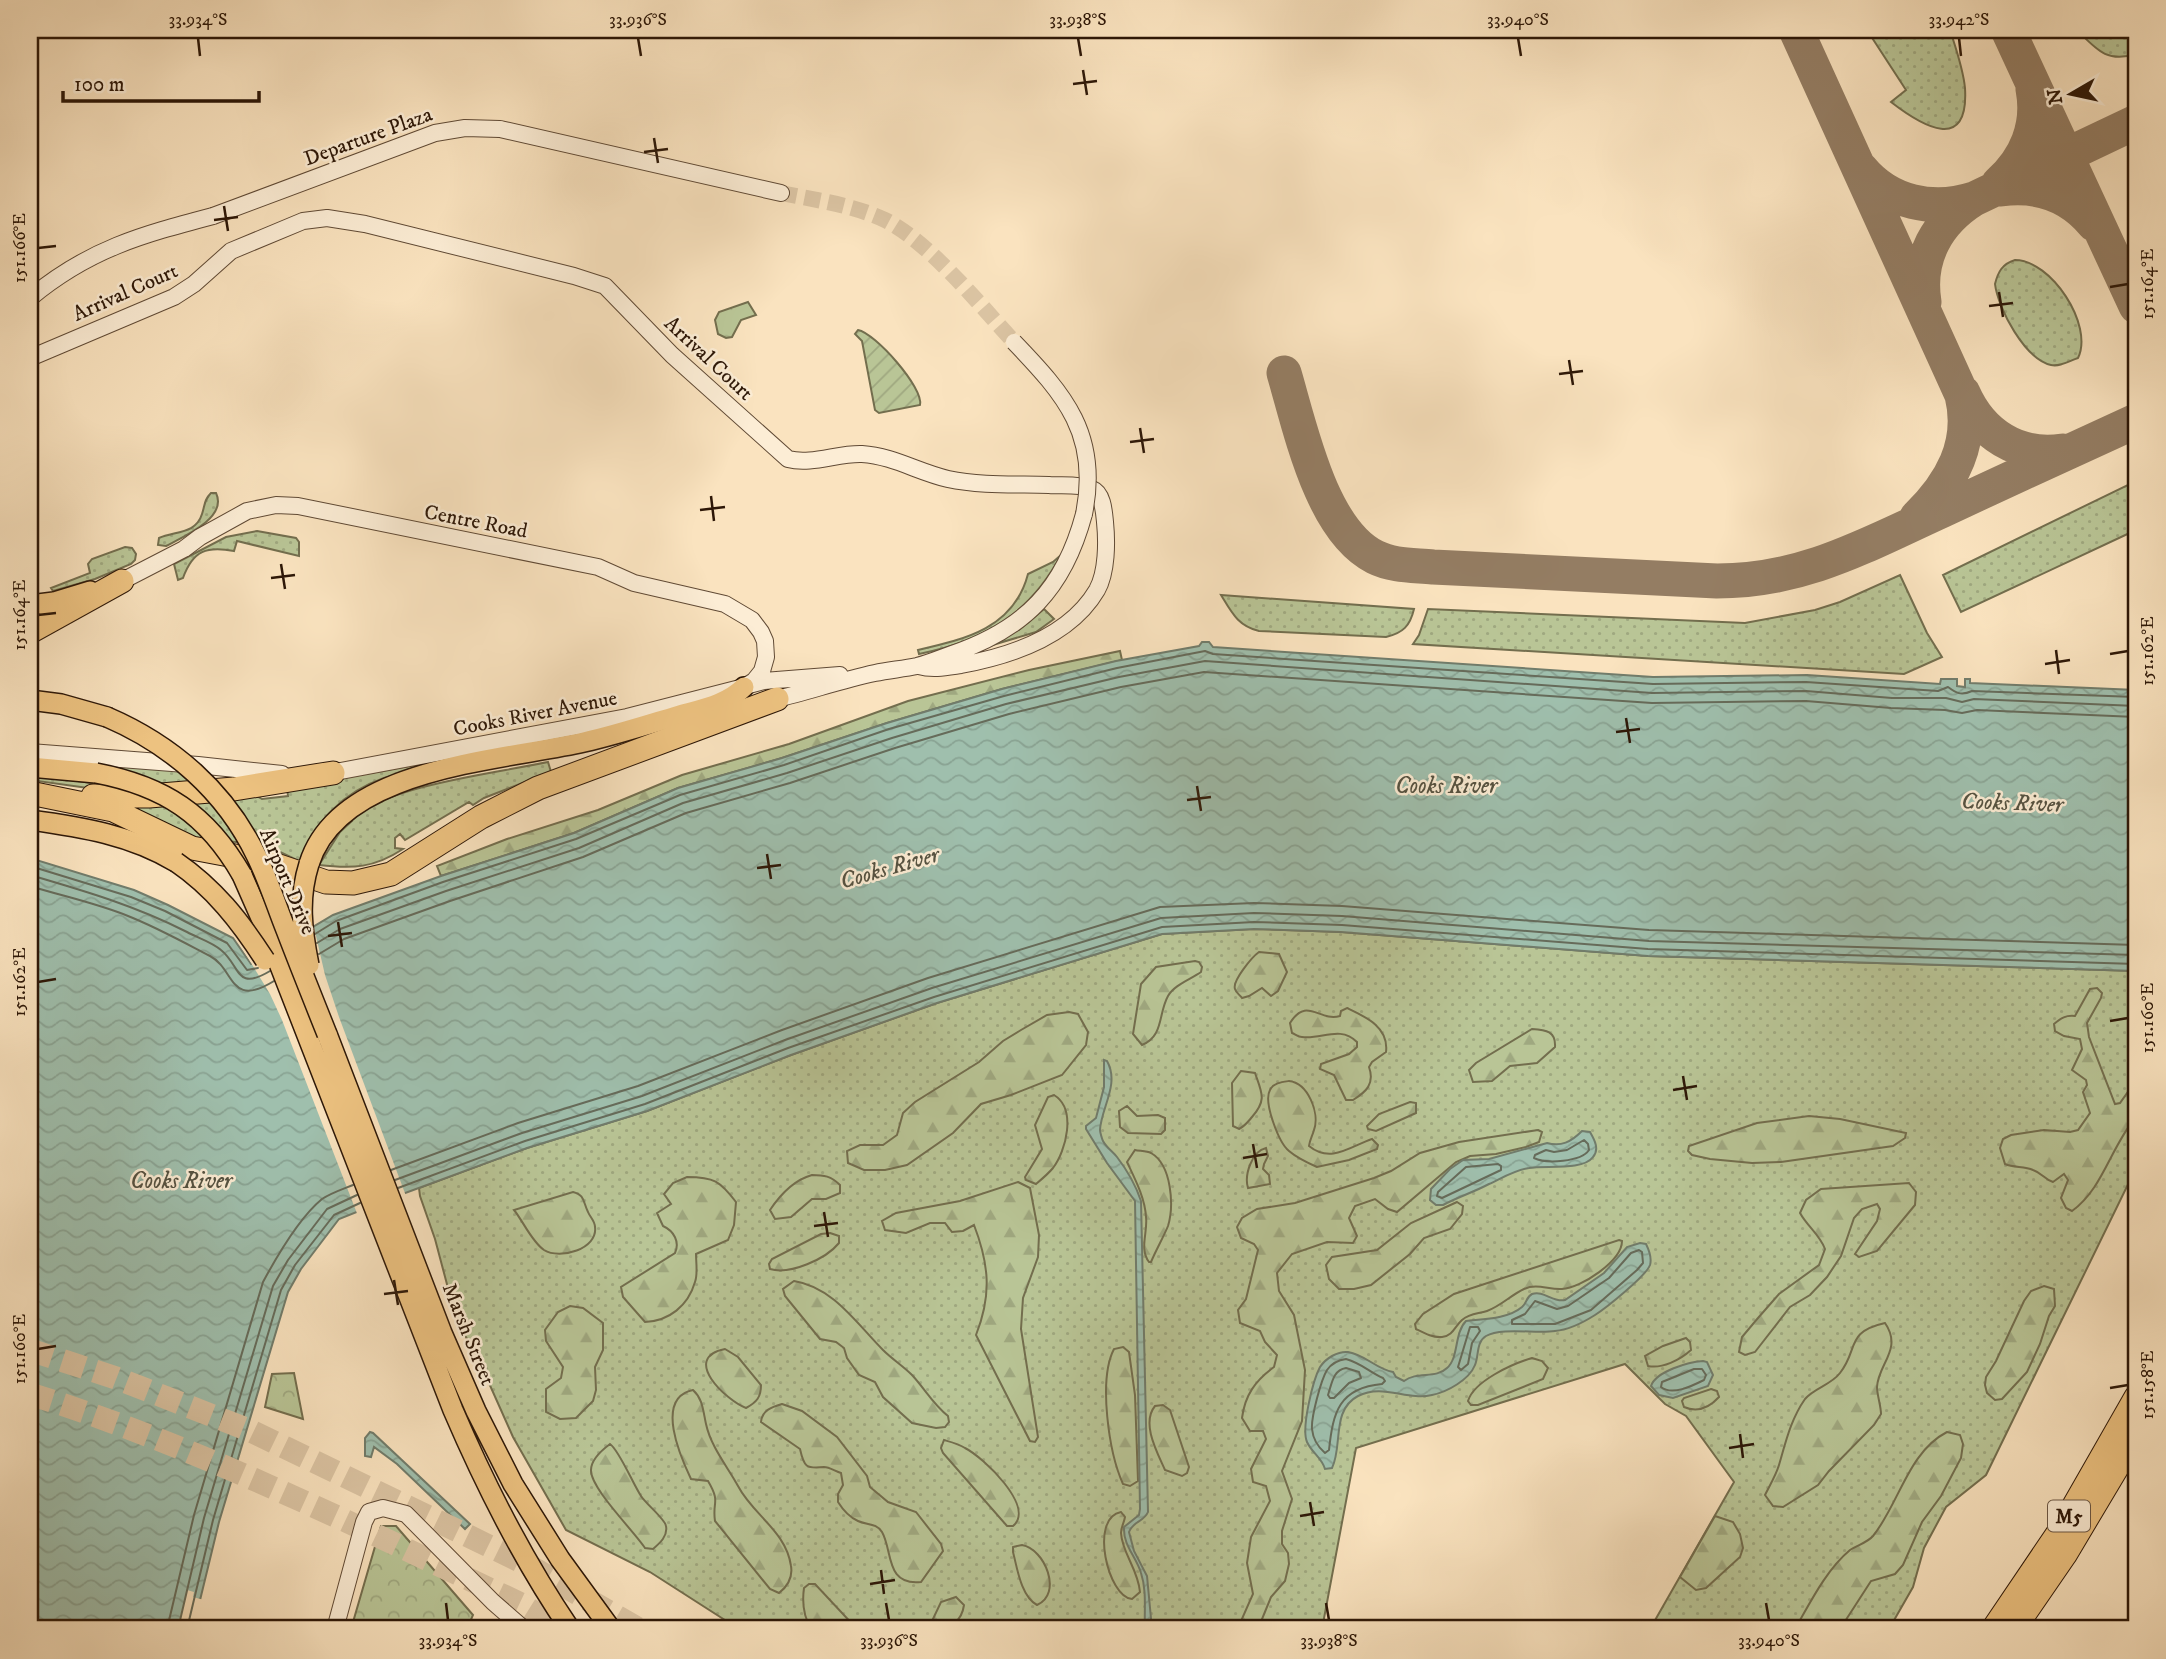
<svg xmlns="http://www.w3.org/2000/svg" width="2166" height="1659" viewBox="0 0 2166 1659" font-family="'IM FELL DW Pica',serif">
<defs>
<pattern id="grass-dots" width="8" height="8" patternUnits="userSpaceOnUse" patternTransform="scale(1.75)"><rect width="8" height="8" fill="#b9c596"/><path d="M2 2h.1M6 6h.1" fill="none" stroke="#9fa880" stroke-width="1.8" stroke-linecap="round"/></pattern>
<pattern id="forest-firs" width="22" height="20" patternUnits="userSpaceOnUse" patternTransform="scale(1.75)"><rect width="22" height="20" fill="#b9c596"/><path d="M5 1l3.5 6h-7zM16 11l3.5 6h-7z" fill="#9fa880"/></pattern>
<pattern id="park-crowns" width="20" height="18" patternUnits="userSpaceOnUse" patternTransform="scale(1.75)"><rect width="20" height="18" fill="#b9c596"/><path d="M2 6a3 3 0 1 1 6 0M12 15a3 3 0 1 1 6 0" fill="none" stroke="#9fa880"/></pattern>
<pattern id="garden-furrows" width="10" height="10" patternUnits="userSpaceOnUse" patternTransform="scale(1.75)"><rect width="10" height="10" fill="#b9c596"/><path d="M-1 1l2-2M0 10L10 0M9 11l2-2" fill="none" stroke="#9fa880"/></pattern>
<pattern id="water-waves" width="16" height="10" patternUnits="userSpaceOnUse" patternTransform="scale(1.75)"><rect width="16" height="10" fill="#9fbfad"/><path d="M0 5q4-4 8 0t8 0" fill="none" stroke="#89a393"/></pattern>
</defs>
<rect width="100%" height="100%" fill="#fae3bf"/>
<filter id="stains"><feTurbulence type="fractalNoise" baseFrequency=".00286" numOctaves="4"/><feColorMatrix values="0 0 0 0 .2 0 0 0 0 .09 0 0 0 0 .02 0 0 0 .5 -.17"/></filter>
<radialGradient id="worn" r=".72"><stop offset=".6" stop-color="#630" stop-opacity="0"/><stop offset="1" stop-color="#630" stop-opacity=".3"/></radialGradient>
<!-- grass -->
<path fill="url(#grass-dots)" stroke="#736e4e" stroke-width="2" d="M1867,30h83c6,19 13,38 15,58 4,66 -43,38 -74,14l15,-12z
M2077,30h59v24c-29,9 -39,-4 -59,-24z
M2015,260c36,0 79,65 63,98 -9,3 -18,9 -27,7 -26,-6 -53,-56 -56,-81 3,-12 7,-20 20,-24z
M2136,481v49l-175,82 -18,-37z
M211,493h5c12,25 -33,44 -50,53l-8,-1 1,-7c16,-7 37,-4 43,-24 3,-9 2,-14 9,-21z
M257,531l39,7 3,4v14l-62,-15 -3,10c-27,-5 -41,-1 -51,27l-5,2 -4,-16 52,-27z
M125,547l7,1 4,6 -1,6 -4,4 -36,15 -42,12 -2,-3 39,-15 -2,-9 4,-5z
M1061,555c-32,60 -77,86 -142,99l-1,-4c48,-11 96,-22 110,-76l25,-12z
M1900,575l27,58 15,24 -38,17 -491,-30 6,-9 9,-26 317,14 70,-13 25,-8z
M1221,595l193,14c-4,17 -11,24 -28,28l-127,-6c-21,-5 -27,-18 -38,-36z
M1044,609l10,10 -18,13 -50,15 31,-19 2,2z
M548,762l3,10 -67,26 -11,7 -4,-3 -64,38 -5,-6 -5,4v10l8,1c-29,19 -50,20 -84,16l21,-33 12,-11 -3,-4c54,-34 136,-42 199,-55z
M95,764l118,7 -1,12 -124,5 -58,-8v-6l62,9z
M420,764c-10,8 -23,10 -36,14 -40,14 -70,43 -83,84l-23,-11 -33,-8 -57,-6 -57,-29 2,-7 117,-9 12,7 26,-3 -1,-8z
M1254,929l87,3 307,24 488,15v197l-150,307 -40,32 -22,41 -11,39 -24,42h-239l84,-147 -48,-66 -21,-12 -40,-40 -269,84 -34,181h-583l-89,-57 -84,-42 -53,-93 -37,-83 -19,-32 -22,-83 -15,-43 -1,-8 108,-40 120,-37 144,-56 146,-52 225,-69z"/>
<!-- forest -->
<path fill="url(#forest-firs)" stroke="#736e4e" stroke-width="2" d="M1120,651l2,9 -120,29 -115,34 -105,35 -104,30 -104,45 -133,43 -4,-10 70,-27 91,-29 84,-35 107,-31 119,-43 121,-31z
M1259,952l20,2 8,18 -9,19 -7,5 -9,-8 -13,8 -7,2c-2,-3 -6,-5 -7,-9 -3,-8 17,-32 24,-37z
M1195,961l4,1 3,5 -1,5c-10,7 -27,13 -33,24 -10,18 -4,40 -26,49l-9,-11 8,-50 15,-17z
M2097,988l5,5 -1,5 -14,25 2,14 26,67 5,-1 12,-17h4v31c-25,29 -33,72 -64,94l-6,-3 -5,-10 7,-18 -4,-6 -11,8c-9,-3 -11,-9 -20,-12 -9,-4 -19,-2 -28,-6l-5,-16 3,-9 8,-4 33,-5 26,2 8,-2 12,-17 -7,-21 4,-7 -1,-5 -14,-10 10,-21 -2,-10 -16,-3 -9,-5 -1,-7c7,-6 12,-9 21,-8l15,-27z
M1347,1008c19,9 42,19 39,44l-14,10 -3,5c6,17 -3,25 -16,33h-7l-12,-25 -14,-6 1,-5 28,-10 8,-7v-5c-17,-17 -36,-2 -55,-5 -4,0 -7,-3 -10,-4l-2,-10c17,-27 29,-1 50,-7l1,-5z
M1069,1012l9,2 10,18 -2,13 -24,30 -51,20 -30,9 -28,29 -46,32 -22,5h-21l-16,-7 -1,-12 13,-6h23l14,-10 6,-22 12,-11 64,-40 24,-21 18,-11 26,-15z
M1532,1029c14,1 24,2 23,18l-18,16 -27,3 -18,15 -19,1 -4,-12 7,-7z
M1241,1071l14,2c7,20 12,27 -3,44 -5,6 -7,9 -13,12l-6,-3 -1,-43z
M1289,1081c19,2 31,32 25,49 -2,7 -4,9 -5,16 22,18 42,0 63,-7l6,6 -1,4 -28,11 -32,7c-9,-4 -21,-10 -28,-16 -10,-8 -26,-49 -19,-61 3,-7 12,-8 19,-9z
M1054,1095c23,14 12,56 -1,73 -5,6 -11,11 -17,16l-10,-4 -1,-3 17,-28 -7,-24 13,-28z
M1410,1102l6,1v10l-40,18 -8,-2 -1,-3 12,-12z
M1127,1106l10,10 21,-1 7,3v12l-4,4 -33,-1 -8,-6 -1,-16z
M1809,1116l31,3 66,14 -1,5 -12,8 -112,16 -29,1 -42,-4 -18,-4 -4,-4 1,-5 68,-23z
M1538,1130l4,2 -3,10 -13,5 -30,7 -26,2 -14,6 -59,50 -9,-3 -13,-10 -20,7 -6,12 8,18 -4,7 -26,-1 -35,12 -15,19 2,18 15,24 11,55 -3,51 -20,50 10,28 -10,32v13l6,9 1,11 -4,17 -14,16 -13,32h-18l1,-8 12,-27 -6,-31 4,-26 19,-36 -4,-15 -13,-4 -2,-13 15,-30 -3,-8h-13l-8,-13c3,-23 13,-37 32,-51l3,-12 -12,-13 -5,-11 -20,-8 -2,-13 8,-11 12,-49 -4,-6 -13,-6 -4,-11 5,-9 15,-9 38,-6 79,-25 17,-7 29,-18 39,-11z
M1266,1148l2,8 -4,8 -1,5 6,6 1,9 -22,4c-4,-13 4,-37 18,-40z
M1135,1150c4,1 12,1 16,3 21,12 23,53 17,73 -4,10 -12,24 -17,36h-2c-10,-13 -1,-30 -3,-45 -1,-19 -11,-38 -19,-55z
M812,1175c12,0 19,1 28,10v8l-14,6h-14l-21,18 -16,2 -5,-9c10,-15 24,-30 42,-35z
M687,1177c27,0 33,4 49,25l-2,23 -6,15 -32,14c0,9 2,20 -1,28 -7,24 -26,39 -50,40l-22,-25 -2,-10 54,-34c5,-11 -1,-22 -12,-27l-6,-13 14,-9 -7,-10 9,-11z
M1018,1182l12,6 9,47 -1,22 -15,41 -2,31 17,108 -3,5 -5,-1 -54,-106c16,-40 13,-71 -2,-110l-11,6 -11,1 -7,-9h-15l-24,10 -21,-3 -3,-9 14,-8 64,-12z
M1909,1183l7,9 -1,13 -38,46 -18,6 -4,-3 22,-33 3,-12 -3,-5 -15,5 -8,9 -13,38 -14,21 -17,18 -20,12 -35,45 -10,3 -6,-3 3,-15 16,-19 21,-24 40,-29 6,-16c-5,-14 -18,-23 -25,-36l6,-13 15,-11z
M573,1192c12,3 10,10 15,20 2,5 7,9 7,15 3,22 -35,33 -51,23 -12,-8 -21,-29 -30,-40z
M1457,1202l6,4 -1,8 -12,15 -26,9 -14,16 -39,31 -17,4h-15l-10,-10 -3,-14 6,-8 45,-7 34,-27z
M830,1233l9,3v7c-13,16 -49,32 -69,26l-1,-5 3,-5 49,-25z
M1619,1240l3,1c0,20 -41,47 -60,48 -13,1 -25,-6 -38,0 -13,6 -23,17 -37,22 -9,3 -17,2 -25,9 -7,6 -9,16 -20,17 -9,1 -18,-4 -26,-8l-1,-5 8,-10 31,-20z
M794,1281c39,6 63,43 89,69 9,9 20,16 29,25 13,14 21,29 36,41l1,6 -4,5 -9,1 -24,-5 -29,-26 -8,-15 -16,-7 -12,-17 -3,-10 -8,-6 -16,-3 -35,-43 -2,-7z
M2044,1286l10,3 1,17 -6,10 -9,28 -13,28 -25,27 -7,1 -8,-7 -2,-8 1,-8 10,-16 28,-60 7,-10z
M570,1306l13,2 20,15v27l-8,17 1,23 -3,11 -17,17 -16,1 -14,-7v-23l15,-11 2,-11 -17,-26 -1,-11 13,-18z
M1885,1323c18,26 -7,41 -8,64 0,8 4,19 4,27l-7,11 -45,46 -11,14 -35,22 -10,-1 -8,-11c5,-10 11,-20 14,-30 7,-24 12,-46 26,-66 9,-11 26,-14 35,-26 19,-24 5,-41 45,-50z
M1686,1338l4,4 1,8c-11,10 -29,19 -43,16l-3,-10 18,-10z
M1123,1347l6,5 6,43 3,86 -8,5 -7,-2c-14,-31 -25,-104 -9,-135z
M725,1349l13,8 23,28c0,12 -4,17 -15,23 -19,-7 -66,-50 -21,-59z
M1532,1358l10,3 6,7 -5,11 -65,26h-7l-3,-4c6,-20 44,-37 64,-43z
M1711,1389l6,2 2,6c-10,11 -21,16 -35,10l-2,-6 2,-3z
M693,1390c10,9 10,21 13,34 5,23 21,42 32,62 15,29 48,45 53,80 2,12 -3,20 -12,27l-9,-4 -55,-68c-3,-20 6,-18 -7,-40l-17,-2c-10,-21 -37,-81 2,-89z
M782,1404l20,7 35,26 30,39 3,11 18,15 28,10 25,32 2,7 -22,31c-36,4 -28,-31 -39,-50 -5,-9 -16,-7 -24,-11 -9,-4 -15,-11 -20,-19v-8l5,-9 -2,-12c-6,-2 -12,-6 -17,-6 -18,2 -20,0 -24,-18l-39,-27c1,-12 11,-15 21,-18z
M1163,1405l7,5 19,57 -2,6 -5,3 -17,-6c-8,-18 -24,-47 -10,-64z
M1947,1432l13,3 3,9 -2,14 -20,38 -19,26 -19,43 -8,9 -24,7 -31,48h-45c15,-26 31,-59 55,-79 7,-5 17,-7 23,-14 26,-32 35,-84 74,-104z
M944,1440c7,2 15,4 21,8 18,9 71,59 48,78h-6l-64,-73 -2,-5z
M610,1444c9,6 23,40 31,52 5,8 24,23 25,30 2,10 -6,17 -13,23l-8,-1c-11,-17 -55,-60 -54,-78 0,-10 11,-20 19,-26z
M1121,1512l4,5c-1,6 -4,10 -4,16 1,20 17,36 19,59l-8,7c-24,-2 -43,-81 -11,-87z
M1715,1516l18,6 7,12 3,14 -3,9 -34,31 -10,2 -16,-13z
M1022,1545c23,4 41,49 15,60 -16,-8 -20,-38 -24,-53v-5z
M809,1584h6l42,45h-46c-7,-12 -9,-27 -7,-41z
M956,1597l8,8c-2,15 -14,27 -30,20l-2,-4 9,-19z"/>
<!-- park -->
<path fill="url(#park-crowns)" stroke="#736e4e" stroke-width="2" d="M748,302l8,13 -15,5 -9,17 -6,1 -8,-4 -3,-14 4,-8z
M294,1373l9,46 -38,-12 7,-33z
M381,1526h15l77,89 -6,14h-116z"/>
<!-- garden -->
<path fill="url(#garden-furrows)" stroke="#736e4e" stroke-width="2" d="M858,330c17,3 66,58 62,75l-41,8 -4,-3 -13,-69 -7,-7z"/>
<!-- water -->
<path fill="url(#water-waves)" stroke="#717c6b" stroke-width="2" d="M1202,642h7l4,5 440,30 154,-2 133,9 1,-5h16v7l8,1v-8h5v4l166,7v281l-488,-15 -307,-24 -87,-3 -92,5 -225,69 -146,52 -144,56 -120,37 -138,51 -50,20 -38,50 -13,23 -69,230 -26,107h-163v-771l104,32 34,15 65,33 18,26 82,-49 108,-39 133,-43 104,-45 104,-30 105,-35 115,-34 114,-28 83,-15z
M1104,1060l3,1c13,23 -6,47 -7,69 0,2 2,9 3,11 3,6 10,11 14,16 10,13 19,29 24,44l7,311c-4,10 -15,9 -19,20l5,19 13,25 5,53h-7c-1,-18 2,-38 -4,-56 -5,-17 -18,-27 -17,-46l15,-12 1,-6 -5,-308 -28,-38 -21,-34v-3l10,-8 8,-31z
M1582,1131l8,1c4,7 10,17 3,25 -10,14 -48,8 -64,11 -14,2 -27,10 -40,16 -15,8 -31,13 -46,21h-7l-6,-5 1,-11 19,-20 13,-9 26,-1 58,-16c14,4 24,-1 35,-12z
M1640,1243l6,1c3,6 6,14 4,21 -4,11 -44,43 -55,50 -11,7 -27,15 -40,16 -18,3 -53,-4 -69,5 -10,6 -7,20 -11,29 -6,15 -28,27 -43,30 -25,6 -49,-12 -74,1 -27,14 -15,50 -26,72l-7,1c-3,-11 -13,-16 -18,-27 -6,-14 6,-62 13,-75 6,-9 18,-16 28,-15 18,3 28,17 45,20l3,5 8,4c13,-10 32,-2 43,-13 12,-10 7,-35 19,-47 17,-2 42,-2 56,-14 5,-4 4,-10 10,-13 12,-4 21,9 33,6l39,-27 23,-26z
M1703,1361l4,1 6,13 -5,11 -35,12 -14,-3 -8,-9c5,-15 38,-24 52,-25z
M370,1432l3,1 97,91 -5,5 -68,-65 -23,-17 -3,10 -6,-1v-18z"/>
<!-- pier -->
<path fill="#fae3bf" d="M313,923l12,52 14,42 67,179 -48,20 -76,-196 -12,-26 -36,-59 18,25z
M187,1590l7,2 -1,5 11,3 -6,22 -10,-3 -2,4 -7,-2z"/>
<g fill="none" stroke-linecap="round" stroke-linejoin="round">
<!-- shore -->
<path stroke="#666b5a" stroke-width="2" d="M30,866l101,31 34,14 62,32 20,27 11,-2
M30,875c55,16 106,31 157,57 11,6 25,10 34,18 20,16 14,42 49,21
M30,886c32,10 66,17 98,30 28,11 55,26 82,40 25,13 19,53 64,25
M315,934l21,-13 107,-39 133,-43 104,-44 104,-30 105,-36 115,-33 113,-28 88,-17 8,3 440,30 153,-2 132,9 10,-4c8,6 13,9 24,4l164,6
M317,943l23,-14 106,-38 133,-43 104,-45 104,-30 105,-35 114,-34 113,-27 86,-16 447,32 154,-2 86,7h54l16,4 12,-3 162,7
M319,954l25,-15 106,-38 133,-44 103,-44 104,-30 105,-35 114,-34 112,-27 83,-15 448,31 154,-2 85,7 54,2 17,3 15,-3 159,7
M1584,1140l4,4 1,6c-8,12 -43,14 -55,8l1,-3 11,-5 8,2 13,-2z
M1498,1164l3,2v4l-59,28 -5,-2 1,-4 28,-25z
M391,1170l127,-47 120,-37 144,-56 146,-52 232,-71 94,-4 88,3 307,24 487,15
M395,1180l127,-47 120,-37 143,-56 147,-52 229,-70 93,-5 88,3 307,25 487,14
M398,1188l127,-47 120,-37 143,-56 146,-51 228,-70 92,-5 88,3 306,24 488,15
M1639,1250l3,2 1,11 -6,7 -46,40 -36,14h-43v-4l13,-6 10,-13 22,8 11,-3 41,-28 22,-25z
M1470,1327h8l2,4 -8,12 -4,21 -7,6 -3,-3z
M1346,1359c17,5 23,13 37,19l2,3 -3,3c-43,4 -49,28 -53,66l-4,3c-7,-6 -12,-14 -13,-24 -1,-12 9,-49 15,-59 5,-7 11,-10 19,-11z
M1346,1368l13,4 2,6 -12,5 -15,15h-4l-2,-3c4,-12 5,-25 18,-27z
M1694,1369h8l4,6 -2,5c-12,6 -32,16 -43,7l1,-5z
M167,1629l27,-114 69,-233c14,-26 36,-64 59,-83 9,-6 21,-10 31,-14
M178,1629l26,-111 69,-232 15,-26 39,-51 30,-14
M187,1629l26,-109 68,-230 14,-25 39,-50 26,-12"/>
<!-- taxiway -->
<path stroke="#947d63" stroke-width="35" d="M1796,30l166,365c12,49 -11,89 -45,122
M2008,30l128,276
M1861,169c28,34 72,43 113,30l162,-77
M1999,183c27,-24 41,-57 34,-94
M2001,189c37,-5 69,6 93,35
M1924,302c-7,-44 13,-80 50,-103
M1284,373c16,54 37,157 91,184 18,9 38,8 58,10l284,14c87,0 149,-36 226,-71 64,-30 129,-60 193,-89
M1963,393c18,41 55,65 100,58"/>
<!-- minor-tunnel -->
<path stroke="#dbc4a3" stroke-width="16" stroke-dasharray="16 8" stroke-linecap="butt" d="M781,193c35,7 72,12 104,27 43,21 96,86 129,122"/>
<!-- highway-tunnel -->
<path stroke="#dbc4a3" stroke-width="23" stroke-dasharray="23 11" stroke-linecap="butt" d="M30,1350l86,28 133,52 277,134 113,65
M30,1394c170,53 330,134 491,210l40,25"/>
<defs>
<path id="minor" d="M500,129l281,64
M30,298c59,-49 111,-63 183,-82
M30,358l144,-61 20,-13 37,-33 72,-30 24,-3 38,6 209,52 31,10 67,69 116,104c24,6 50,-6 74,-5 31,2 56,18 86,25 33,7 69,5 101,6 13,1 31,-1 43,4 11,4 12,23 13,33 2,20 2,50 -8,68 -27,46 -87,66 -136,75 -14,2 -28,5 -42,1
M122,581l62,-32 16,-12 47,-26 29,-6 22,1 300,61 36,16 91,21 27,16 9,12 4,9 1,16 -4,14 -8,10 -10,6 -117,30 -302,57
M749,685l15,-4 76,-6
M777,699c33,-8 65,-19 98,-26 14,-3 28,-4 42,-7 12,-3 24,-8 35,-12 73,-25 112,-65 132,-140
M30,752l168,13 84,9
M335,1629l29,-107 5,-10 14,-4 23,6 87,88 31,27"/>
<path id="major" d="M30,605l24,-3 36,-11
M30,700l31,4 46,13
M30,767l66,6
M30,820c52,7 101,15 146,42
M309,864c30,-97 192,-103 275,-122 31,-7 62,-17 92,-26 24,-7 50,-11 68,-29
M242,875l22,50 189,485c33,77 70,150 117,219
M327,1034l115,299 34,78 37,73 47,75 51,70"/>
<path id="highway" d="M30,632l92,-51
M30,793l83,17 79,38 75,14 59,20 27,1 38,-9 90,-57 57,-29 239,-89
M93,796h56l85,-7 99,-16
M1993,1629l67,-99 76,-133
M2014,1629l51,-74 71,-119"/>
</defs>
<!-- minor casing -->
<use href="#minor" stroke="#604a35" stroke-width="18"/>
<!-- major casing -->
<use href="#major" stroke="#2d1707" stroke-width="22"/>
<!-- highway casing -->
<use href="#highway" stroke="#2d1707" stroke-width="25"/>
<!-- minor -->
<use href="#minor" stroke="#fcedd5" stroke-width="16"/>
<!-- major -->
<use href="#major" stroke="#edc280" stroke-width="19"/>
<!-- highway -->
<use href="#highway" stroke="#edc280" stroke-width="23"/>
<defs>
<path id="minor-bridge" d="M213,216l222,-83 30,-5 35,1
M1014,342c51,53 86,93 70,172"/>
<path id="major-bridge" d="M107,717c65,28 118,74 149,138 12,24 20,50 30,75 13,34 27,69 41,104
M96,773c68,13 111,41 146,102
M176,862c38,26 64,59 89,98
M309,864c-11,35 -7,66 0,101"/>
</defs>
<!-- minor-bridge casing -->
<use href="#minor-bridge" stroke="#604a35" stroke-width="18" stroke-linecap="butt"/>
<!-- major-bridge casing -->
<use href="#major-bridge" stroke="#2d1707" stroke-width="22" stroke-linecap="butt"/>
<!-- minor-bridge -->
<use href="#minor-bridge" stroke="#fcedd5" stroke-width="16"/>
<!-- major-bridge -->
<use href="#major-bridge" stroke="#edc280" stroke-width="19"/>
</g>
<!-- ticks -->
<path fill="none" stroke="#2d1707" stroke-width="2.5" d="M198,38l2,18M638,38l3,18M1078,38l3,18M1518,38l3,18M1959,38l2,18M1083,70l4,25M1073,84l24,-3M654,138l4,25M644,152l24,-3M224,206l4,25M214,220l24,-3M38,248l18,-2M2110,287l18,-3M1999,292l4,25M1989,306l24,-3M1569,360l4,25M1559,374l24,-3M1140,428l4,25M1130,442l24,-3M711,496l3,25M700,510l25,-3M281,564l4,25M271,578l24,-3M38,615l18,-2M2056,650l3,24M2110,654l18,-3M2045,664l25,-4M1626,718l4,25M1616,732l24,-3M1197,786l4,25M1187,800l24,-3M767,854l4,25M757,868l24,-3M338,922l4,25M328,936l24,-3M38,982l18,-3M2110,1021l18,-3M1683,1076l4,24M1673,1090l24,-4M1253,1144l4,24M1243,1158l24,-4M824,1212l4,25M814,1226l24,-3M394,1280l4,25M384,1294l24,-3M38,1349l18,-3M2110,1388l18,-3M1740,1434l3,24M1729,1448l25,-4M1310,1502l4,24M1300,1516l24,-4M881,1570l3,24M870,1584l25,-4M446,1603l2,17M886,1603l3,17M1326,1603l3,17M1766,1603l3,17"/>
<g text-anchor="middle" stroke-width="5" stroke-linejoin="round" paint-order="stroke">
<!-- shield labels -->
<rect fill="#fcedd5" stroke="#6b5745" stroke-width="2" x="2048" y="1500.5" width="42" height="31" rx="5"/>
<g font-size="19" font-weight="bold" fill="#2d1707">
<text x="2069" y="1523">M5</text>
</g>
<!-- street labels -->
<g font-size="21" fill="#2d1707" stroke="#fcedd5">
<text transform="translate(368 136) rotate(-20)" y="7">Departure Plaza</text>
<text transform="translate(125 292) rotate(-24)" y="7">Arrival Court</text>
<text transform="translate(709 358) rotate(43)" y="7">Arrival Court</text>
<text transform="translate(476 521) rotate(11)" y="7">Centre Road</text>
<text transform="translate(535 713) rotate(-11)" y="7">Cooks River Avenue</text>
<text transform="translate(288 881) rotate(67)" y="7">Airport Drive</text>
<text transform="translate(469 1334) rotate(68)" y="7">Marsh Street</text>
</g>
<!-- water labels -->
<g font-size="23" font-style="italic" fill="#555241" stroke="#fcedd5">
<text x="1446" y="793">Cooks River</text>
<text transform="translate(2012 802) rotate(2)" y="8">Cooks River</text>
<text transform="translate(889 867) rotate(-16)" y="8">Cooks River</text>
<text x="181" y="1188">Cooks River</text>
</g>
</g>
<!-- margin -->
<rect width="2166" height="1659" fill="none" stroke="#fae3bf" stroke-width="77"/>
<!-- north arrow -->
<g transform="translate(2071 94) rotate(261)" stroke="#fcedd5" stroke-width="5" paint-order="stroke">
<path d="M0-5L12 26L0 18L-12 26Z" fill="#2d1707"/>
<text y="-10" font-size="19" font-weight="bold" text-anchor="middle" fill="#2d1707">N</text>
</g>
<!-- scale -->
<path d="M63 91v10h196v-10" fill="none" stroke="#2d1707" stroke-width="3.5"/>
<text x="74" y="91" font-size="21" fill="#2d1707" stroke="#fcedd5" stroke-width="5" paint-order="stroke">100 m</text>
<rect x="38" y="38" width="2090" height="1582" fill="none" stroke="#2d1707" stroke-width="2.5"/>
<g font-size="18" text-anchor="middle" fill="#2d1707">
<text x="198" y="25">33.934°S</text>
<text x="638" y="25">33.936°S</text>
<text x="1078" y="25">33.938°S</text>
<text x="1518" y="25">33.940°S</text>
<text x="1959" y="25">33.942°S</text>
<text transform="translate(19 248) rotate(-90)" y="6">151.166°E</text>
<text transform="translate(2147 284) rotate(-90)" y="6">151.164°E</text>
<text transform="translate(19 615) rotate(-90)" y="6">151.164°E</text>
<text transform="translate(2147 651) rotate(-90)" y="6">151.162°E</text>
<text transform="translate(19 982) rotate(-90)" y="6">151.162°E</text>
<text transform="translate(2147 1018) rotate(-90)" y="6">151.160°E</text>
<text transform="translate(19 1349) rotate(-90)" y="6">151.160°E</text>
<text transform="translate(2147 1385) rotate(-90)" y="6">151.158°E</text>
<text x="448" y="1646">33.934°S</text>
<text x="889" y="1646">33.936°S</text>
<text x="1329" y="1646">33.938°S</text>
<text x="1769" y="1646">33.940°S</text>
</g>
<rect width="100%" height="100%" filter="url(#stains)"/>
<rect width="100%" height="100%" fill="url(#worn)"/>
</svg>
